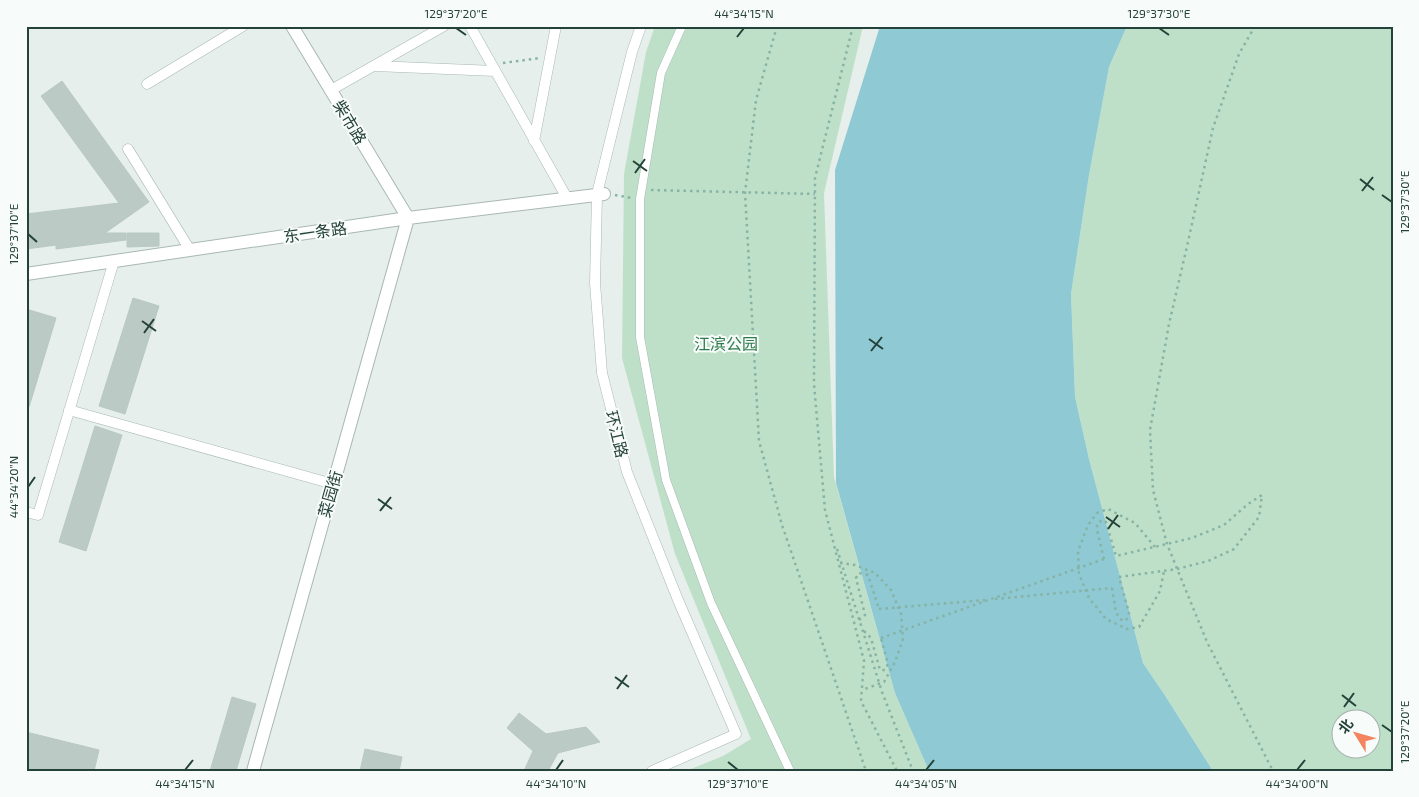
<svg xmlns="http://www.w3.org/2000/svg" width="1419" height="797" viewBox="0 0 1419 797" font-family="'Exo 2','Noto Sans SC',sans-serif">
<rect width="100%" height="100%" fill="#e6efeb"/>
<!-- green -->
<path fill="#bfe0c8" fill-rule="evenodd" d="M655,26h208l-39,167 10,284 61,216 34,78h-243l37,-15 28,-17 -76,-185 -53,-196 2,-184 22,-122z
M1127,26h266v745h-180l-49,-77 -21,-31 -54,-204 -14,-62 -4,-103 18,-119 20,-108zM1342,720h30v30h-30z"/>
<!-- water -->
<path fill="#8ec9d4" d="M880,26h247l-18,41 -20,108 -18,119 4,103 14,62 54,204 21,31 49,77h-284l-34,-78 -59,-210 -1,-313z"/>
<!-- building -->
<path fill="#bbcac4" stroke="#b8c9c2" d="M62,81l87,121 -44,31h21v7l-70,9v-4l-30,4v-35l93,-11 -78,-107z
M127,233h32v13l-32,1z
M133,298l26,8 -34,108 -26,-8z
M26,309l30,9 -27,89 -3,-1z
M95,426l27,9 -36,116 -27,-9z
M232,697l24,7 -20,67h-26z
M519,713l27,21 40,-7 14,15 -42,11 -10,18h-24l9,-20 -26,-23z
M26,732l73,18 -5,21h-68z
M365,749l37,8 -3,14h-39z"/>
<g fill="none" stroke-linecap="round" stroke-linejoin="round">
<defs>
<path id="pedestrian" d="M682,26l-21,47 -21,126v138l26,143 45,123 79,168"/>
<path id="minor" d="M470,26l97,172
M641,26l-9,26 -35,142 -2,89 7,90 25,99 51,128 58,134 -84,37
M375,66l120,5
M147,84l96,-58
M331,90l113,-64
M534,141l22,-115
M128,149l62,101
M69,410l264,74
M26,512l12,3 76,-254"/>
<path id="tertiary" d="M26,274l382,-56 196,-24
M253,771l155,-553 -116,-192"/>
</defs>
<!-- pedestrian casing -->
<use href="#pedestrian" stroke="#a8b8b2" stroke-width="9"/>
<!-- minor casing -->
<use href="#minor" stroke="#a8b8b2" stroke-width="11"/>
<!-- tertiary casing -->
<use href="#tertiary" stroke="#a8b8b2" stroke-width="14"/>
<!-- path -->
<path stroke="#86b3a5" stroke-width="2.5" stroke-dasharray="2.5 4" stroke-linecap="butt" d="M777,26l-21,74 -11,93 14,248 23,84 84,246
M853,26l-38,152 -1,206 11,126 39,151 -3,40 36,70
M1255,26l-16,28 -26,74 -25,114 -19,82 -19,106 3,60 14,54 40,98 66,129
M503,63l37,-5
M651,190l164,4
M615,195l17,3
M1155,547l-20,-24 -27,-14 -11,4 -9,12 -10,26 1,23 10,24 17,21 21,10 12,-2 21,-36 4,-20
M837,549l45,143 31,79
M1104,559l-7,-29v-6l5,-4 4,2 10,34 76,-18 32,-13 24,-21 14,-9
M840,563l15,2 20,8 16,17 10,24 2,25 -8,23 -11,20 -22,8
M1112,588l4,24 4,7 5,2 3,-3 1,-5 -10,-36 58,-8 31,-8 26,-12 25,-32 3,-22
M859,620l6,-5 -9,-37 3,-5 9,2 11,34
M864,631l7,7 9,32h5l3,-6 -7,-26"/>
<!-- pedestrian -->
<use href="#pedestrian" stroke="#fff" stroke-width="8"/>
<!-- minor -->
<use href="#minor" stroke="#fff" stroke-width="10"/>
<!-- tertiary -->
<use href="#tertiary" stroke="#fff" stroke-width="12"/>
<!-- path-bridge -->
<path stroke="#86b3a5" stroke-width="2.5" stroke-dasharray="2.5 4" stroke-linecap="butt" d="M995,599l117,-11
M879,609l106,-9
M881,638l223,-79"/>
</g>
<!-- ticks -->
<path fill="none" stroke="#24423a" stroke-width="2" d="M456,28l10,7M1159,28l10,7M737,37l7,-9M633,161l14,10M635,173l10,-14M1360,179l14,11M1362,191l11,-14M1382,195l10,7M28,234l9,8M142,321l14,10M144,333l10,-14M869,339l14,10M871,351l11,-14M28,487l7,-10M378,499l14,10M380,511l11,-14M1106,517l14,10M1108,529l10,-14M615,677l14,10M617,689l10,-14M1342,695l14,11M1344,707l10,-14M1382,725l10,7M728,762l10,8M185,770l8,-10M556,770l7,-10M926,770l8,-10M1297,770l8,-10"/>
<g text-anchor="middle" stroke-width="4" stroke-linejoin="round" paint-order="stroke">
<!-- street labels -->
<g font-size="16" fill="#24423a" stroke="#f7fbf9">
<text transform="translate(350 122) rotate(59)" y="6">柴市路</text>
<text transform="translate(315 232) rotate(-8)" y="6">东一条路</text>
<text transform="translate(617 434) rotate(76)" y="6">环江路</text>
<text transform="translate(330 494) rotate(-74)" y="6">菜园街</text>
</g>
<!-- park labels -->
<g font-size="16" fill="#2d7a4b" stroke="#f7fbf9">
<text x="726" y="350">江滨公园</text>
</g>
</g>
<!-- border -->
<rect width="1419" height="797" fill="none" stroke="#f7fbf9" stroke-width="55"/>
<!-- north arrow -->
<g transform="translate(1356 734) rotate(307)"><circle r="24" fill="#f7fbf9" stroke="#a3b1ad"/>
<path d="M0-4L9 19L0 12L-9 19Z" fill="#f4845f"/>
<text y="-8" font-size="14" font-weight="bold" text-anchor="middle" fill="#24423a">北</text>
</g>
<rect x="28" y="28" width="1364" height="742" fill="none" stroke="#24423a" stroke-width="2"/>
<g font-size="12" text-anchor="middle" fill="#24423a">
<text x="456" y="18">129°37'20"E</text>
<text x="744" y="18">44°34'15"N</text>
<text x="1159" y="18">129°37'30"E</text>
<text transform="translate(1405 202) rotate(-90)" y="4">129°37'30"E</text>
<text transform="translate(14 234) rotate(-90)" y="4">129°37'10"E</text>
<text transform="translate(14 487) rotate(-90)" y="4">44°34'20"N</text>
<text transform="translate(1405 732) rotate(-90)" y="4">129°37'20"E</text>
<text x="185" y="788">44°34'15"N</text>
<text x="556" y="788">44°34'10"N</text>
<text x="738" y="788">129°37'10"E</text>
<text x="926" y="788">44°34'05"N</text>
<text x="1297" y="788">44°34'00"N</text>
</g>
</svg>
